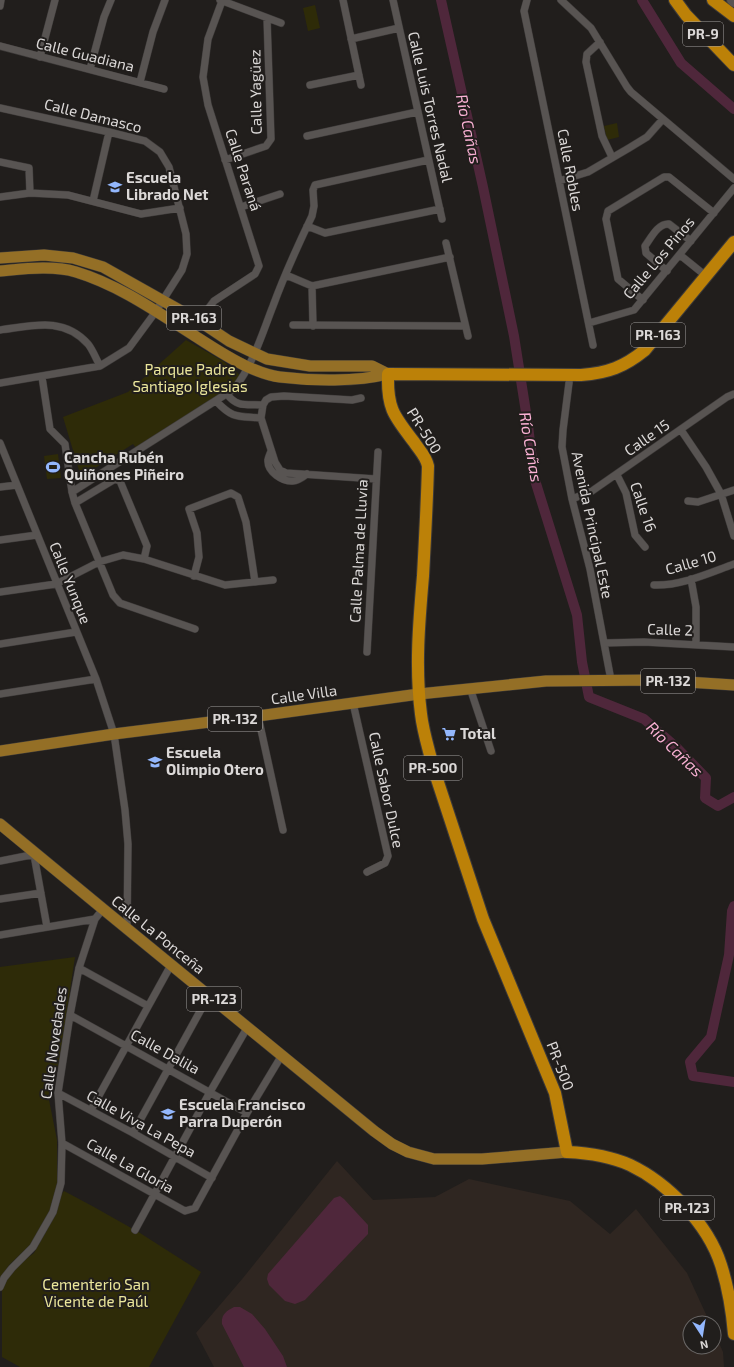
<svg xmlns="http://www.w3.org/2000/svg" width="734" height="1367" viewBox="0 0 734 1367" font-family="'Exo 2',sans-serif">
<rect width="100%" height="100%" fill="#211e1c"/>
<!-- built -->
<path fill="#2f2621" d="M337,1161l36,39 62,-3 34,-18 101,22 40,33 26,-25 51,64 23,50h-20v24h24v-15l9,20 1,15h-510l-18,-34 47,-55z"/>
<!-- green -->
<path fill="#2e2b08" d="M315,5l5,23 -12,3 -5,-23z
M617,123l2,14 -12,3 -3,-14z
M186,340l37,21 17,14 -7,13 -96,61 -4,-5 -52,33 -18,-60 65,-25z
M58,454l3,24 -14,1 -3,-23z
M75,957l-15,99 -11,44 8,40v43l-5,23 -19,36 -24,23 -9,15v-313z
M64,1191l30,16 46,26 61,39 -52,95h-129l-18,-10v-70l11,-18 21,-16 22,-39 5,-19z"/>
<!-- water -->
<path fill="#4f273b" d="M340,1196l4,3 24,26v9l-63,66 -10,4 -10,-3 -16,-16 -2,-6 1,-5 66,-76z
M234,1307h6l12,7 13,15 18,27 4,11h-43l-22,-43c-1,-9 4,-13 12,-17z"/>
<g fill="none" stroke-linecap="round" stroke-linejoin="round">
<!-- river -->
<path stroke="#4f273b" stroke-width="10" d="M441,0l42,187 31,149 14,89 6,52 43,138 5,47 7,35 55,22 32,28 30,31 -1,20 13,8 16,-9
M642,0l39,63 53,46
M734,906l-2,5 -3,44 -18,82 -21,25 3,14 41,6"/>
<defs>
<path id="street" d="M220,0l61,23
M343,0l18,85
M393,0l49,219
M527,0l-3,11 69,334
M561,0l30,28 36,59 4,5 103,87
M0,6l1,-6
M351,39l48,-11
M600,42l-13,12 -1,8 16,74 10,21
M0,46l164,43
M40,57l15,-57
M90,69l14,-52 7,-17
M140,82l13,-50 12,-32
M310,85l49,-10
M0,108l109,24 36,9 15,11 9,15 17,67 1,20 -5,16 -28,44 -25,34 -29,18 -100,17
M307,136l110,-24
M225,160l41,-14 5,-7 -4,-121
M0,162l29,6 1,25
M559,181l29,-9 41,-24 18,-11 16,-18
M0,197l30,-4 38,2 73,19 39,-6
M93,201l16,-69
M241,207l39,-13
M307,226l18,7 115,-24
M446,243l22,93
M680,255l26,21
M667,271l-21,-18 -1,-7c6,-8 13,-23 24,-22l22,17
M286,275l26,11 138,-29
M312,286l1,40
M643,300l-25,-21 -12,-60 2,-8 56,-34h5l45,36
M199,321l15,-20 41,-27 4,-8 -51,-161 -5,-28 5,-38 14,-38
M589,323l45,-13 100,-122
M293,325l172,1
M0,330c32,-4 63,-14 88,14 5,6 8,15 12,22
M570,375l-7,55 -1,17 10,52 18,70 21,111
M42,377l8,52 15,15 7,48 3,11 38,92 7,8 75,26
M227,394c10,14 20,10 36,11
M361,398l-9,2 -68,-4 -13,1 -5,3 -3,5 -2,13 14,44 5,8 6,3 90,6
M216,401c17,18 21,15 45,17
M681,430l25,37 15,27 13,42
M0,443l96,236 18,55 11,76 3,34 -1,85
M271,451c-1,3 -3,7 -3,9 -1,12 15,22 25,21 4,0 10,-4 14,-7
M617,475l9,18 9,42 10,12
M0,487l17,-2
M72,492l162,-103c19,-24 28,-55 39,-83 11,-30 25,-61 39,-90l2,-10 -1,-16 2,-5 113,-25
M572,499l20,-8 135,-94 7,-3
M688,501l10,1 36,-12
M75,503l40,-24 5,2 27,65 -3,13
M0,540l37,-5
M194,576l5,-19 -2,-24 -8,-24 42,-16 7,4 8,25 9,60
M691,579l5,28v37
M654,585c27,1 55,-12 80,-21
M0,592l56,-8 43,-22 24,-7 21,4 81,26 48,-5
M604,643l40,-1 90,5
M0,644l76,-12
M367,652l11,-200
M470,688l21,63
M0,694l96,-15
M353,703l35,153 -3,7 -18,9
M258,716l25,114
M34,855l13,72
M0,861l36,-7
M0,899l41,-6
M0,935l95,-16
M79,968l69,38
M70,1015l177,98
M58,1093l75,40 79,45
M91,1110l80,-145
M133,1133l76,-138
M62,1143l123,68 10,-3 52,-95 35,-58
M135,1230l75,-138 37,-64
M0,1287l4,-9 8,-10 21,-21 20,-35 8,-29 1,-40 -4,-50 12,-78 9,-47 16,-49 8,-10"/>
<path id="secondary" d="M732,0l2,2"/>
<path id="primary" d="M0,258l44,-3 29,3 30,9 96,54 30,20 38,18 43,7h62l16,8
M0,271c23,-2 53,-6 76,1 43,13 81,40 119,64 17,11 35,23 53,31 9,4 22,9 32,10 33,4 76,5 108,-3
M0,751l114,-17 144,-18 161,-22 127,-13 110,-1 78,5
M0,824l103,85 271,222 18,13 16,8 26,7h48l85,-7"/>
<path id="highway" d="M675,0l11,15 48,50
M713,0l21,16
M734,242l-89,108c-21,17 -37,23 -64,25l-193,-1c-1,35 6,42 26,68 5,8 12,14 14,24 -1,37 -3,73 -5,110 -4,46 -8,92 -2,138 2,18 8,36 12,53l50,152 72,174 12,59c21,1 43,4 63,13 38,18 78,59 91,100 7,22 11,45 13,69"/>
</defs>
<!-- street casing -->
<use href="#street" stroke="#3d3a39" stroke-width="8"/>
<!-- secondary casing -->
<use href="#secondary" stroke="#3d3a39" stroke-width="12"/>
<!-- primary casing -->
<use href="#primary" stroke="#3d3a39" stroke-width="12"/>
<!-- highway casing -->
<use href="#highway" stroke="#3d3a39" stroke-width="14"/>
<!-- street -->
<use href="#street" stroke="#585452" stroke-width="7"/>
<!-- secondary -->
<use href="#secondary" stroke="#585452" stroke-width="10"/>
<!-- primary -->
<use href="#primary" stroke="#946f26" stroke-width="11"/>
<!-- highway -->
<use href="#highway" stroke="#bc8108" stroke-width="12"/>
</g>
<!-- icons -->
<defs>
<symbol id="school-bare" viewBox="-9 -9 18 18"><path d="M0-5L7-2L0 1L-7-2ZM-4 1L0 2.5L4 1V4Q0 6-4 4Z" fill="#93b7fd" stroke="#211e1c" stroke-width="2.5" paint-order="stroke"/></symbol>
<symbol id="stadium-bare" viewBox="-9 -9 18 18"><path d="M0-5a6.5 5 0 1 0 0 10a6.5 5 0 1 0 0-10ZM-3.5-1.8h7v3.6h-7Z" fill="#93b7fd" stroke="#211e1c" stroke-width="2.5" paint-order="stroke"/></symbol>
<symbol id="supermarket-bare" viewBox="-9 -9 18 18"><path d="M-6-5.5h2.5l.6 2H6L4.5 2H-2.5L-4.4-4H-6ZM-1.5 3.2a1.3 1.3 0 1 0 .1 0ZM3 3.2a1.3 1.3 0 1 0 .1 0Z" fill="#93b7fd" stroke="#211e1c" stroke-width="2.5" paint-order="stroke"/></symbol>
</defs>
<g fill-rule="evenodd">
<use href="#school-bare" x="105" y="177" width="20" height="20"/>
<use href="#stadium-bare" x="43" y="457" width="20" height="20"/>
<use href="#supermarket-bare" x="439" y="724" width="20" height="20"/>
<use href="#school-bare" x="145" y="752" width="20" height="20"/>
<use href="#school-bare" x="158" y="1104" width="20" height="20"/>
</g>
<g text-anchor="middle" stroke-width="4" stroke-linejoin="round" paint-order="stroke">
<!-- shield labels -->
<g fill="#211e1c" stroke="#a3a09f" stroke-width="1">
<rect x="683" y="22" width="40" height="24" rx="3"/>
<rect x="167" y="306" width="54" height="24" rx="3"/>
<rect x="631" y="323" width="54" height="24" rx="3"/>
<rect x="641" y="669" width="54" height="24" rx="3"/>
<rect x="208" y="707" width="54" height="24" rx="3"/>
<rect x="404" y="756" width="58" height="24" rx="3"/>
<rect x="187" y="987" width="54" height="24" rx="3"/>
<rect x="660" y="1196" width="54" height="24" rx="3"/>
</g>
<g font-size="14" font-weight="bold" fill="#dbd8d7">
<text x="703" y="39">PR-9</text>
<text x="194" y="323">PR-163</text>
<text x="658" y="340">PR-163</text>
<text x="668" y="686">PR-132</text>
<text x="235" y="724">PR-132</text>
<text x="433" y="773">PR-500</text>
<text x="214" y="1004">PR-123</text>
<text x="687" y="1213">PR-123</text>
</g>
<!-- street labels -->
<g font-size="15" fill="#dbd8d7" stroke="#211e1c">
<text transform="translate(85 55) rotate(14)" y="5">Calle Guadiana</text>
<text transform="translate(256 92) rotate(-91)" y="5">Calle Yagüez</text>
<text transform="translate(430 107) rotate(77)" y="5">Calle Luis Torres Nadal</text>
<text transform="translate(93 116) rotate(14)" y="5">Calle Damasco</text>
<text transform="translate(243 170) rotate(72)" y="5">Calle Paraná</text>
<text transform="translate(570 170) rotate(79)" y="5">Calle Robles</text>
<text transform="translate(659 258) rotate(-50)" y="5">Calle Los Pinos</text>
<text transform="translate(424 431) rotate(58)" y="5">PR-500</text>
<text transform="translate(647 438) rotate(-35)" y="5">Calle 15</text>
<text transform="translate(643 507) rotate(71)" y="5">Calle 16</text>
<text transform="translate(592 525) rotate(78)" y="5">Avenida Principal Este</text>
<text transform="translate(359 551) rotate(-87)" y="5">Calle Palma de Lluvia</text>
<text transform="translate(691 563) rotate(-16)" y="5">Calle 10</text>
<text transform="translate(70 583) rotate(68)" y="5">Calle Yunque</text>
<text transform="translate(670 630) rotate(2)" y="5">Calle 2</text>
<text transform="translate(304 695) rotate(-8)" y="5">Calle Villa</text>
<text transform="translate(386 790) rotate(78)" y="5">Calle Sabor Dulce</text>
<text transform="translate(158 935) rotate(39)" y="5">Calle La Ponceña</text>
<text transform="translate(54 1043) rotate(-82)" y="5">Calle Novedades</text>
<text transform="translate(165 1052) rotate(29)" y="5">Calle Dalila</text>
<text transform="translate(560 1066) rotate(69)" y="5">PR-500</text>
<text transform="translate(141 1124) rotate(29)" y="5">Calle Viva La Pepa</text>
<text transform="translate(130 1166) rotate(29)" y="5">Calle La Gloria</text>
</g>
<!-- poi labels -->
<g font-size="15" font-weight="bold" fill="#dbd8d7" stroke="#211e1c" text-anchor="start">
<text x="126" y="183">Escuela<tspan x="126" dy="17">Librado Net</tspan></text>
<text x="64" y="463">Cancha Rubén<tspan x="64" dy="17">Quiñones Piñeiro</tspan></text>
<text x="460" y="739">Total</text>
<text x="166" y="758">Escuela<tspan x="166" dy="17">Olimpio Otero</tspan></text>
<text x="179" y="1110">Escuela Francisco<tspan x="179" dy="17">Parra Duperón</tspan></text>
</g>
<!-- park labels -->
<g font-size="15" fill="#ebe69b" stroke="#211e1c">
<text x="190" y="375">Parque Padre<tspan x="190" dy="17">Santiago Iglesias</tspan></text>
<text x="96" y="1290">Cementerio San<tspan x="96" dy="17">Vicente de Paúl</tspan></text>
</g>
<!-- water labels -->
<g font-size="16" font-style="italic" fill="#f9b0d3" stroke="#211e1c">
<text transform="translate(469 129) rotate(78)" y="6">Río Cañas</text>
<text transform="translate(531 447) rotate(80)" y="6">Río Cañas</text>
<text transform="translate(675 749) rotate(44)" y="6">Río Cañas</text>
</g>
</g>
<!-- north arrow -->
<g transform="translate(702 1335) rotate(168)"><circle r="19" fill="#211e1c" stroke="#6b6867"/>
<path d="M0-3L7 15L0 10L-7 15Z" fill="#93b7fd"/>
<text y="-6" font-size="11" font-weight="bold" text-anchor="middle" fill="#dbd8d7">N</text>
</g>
</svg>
